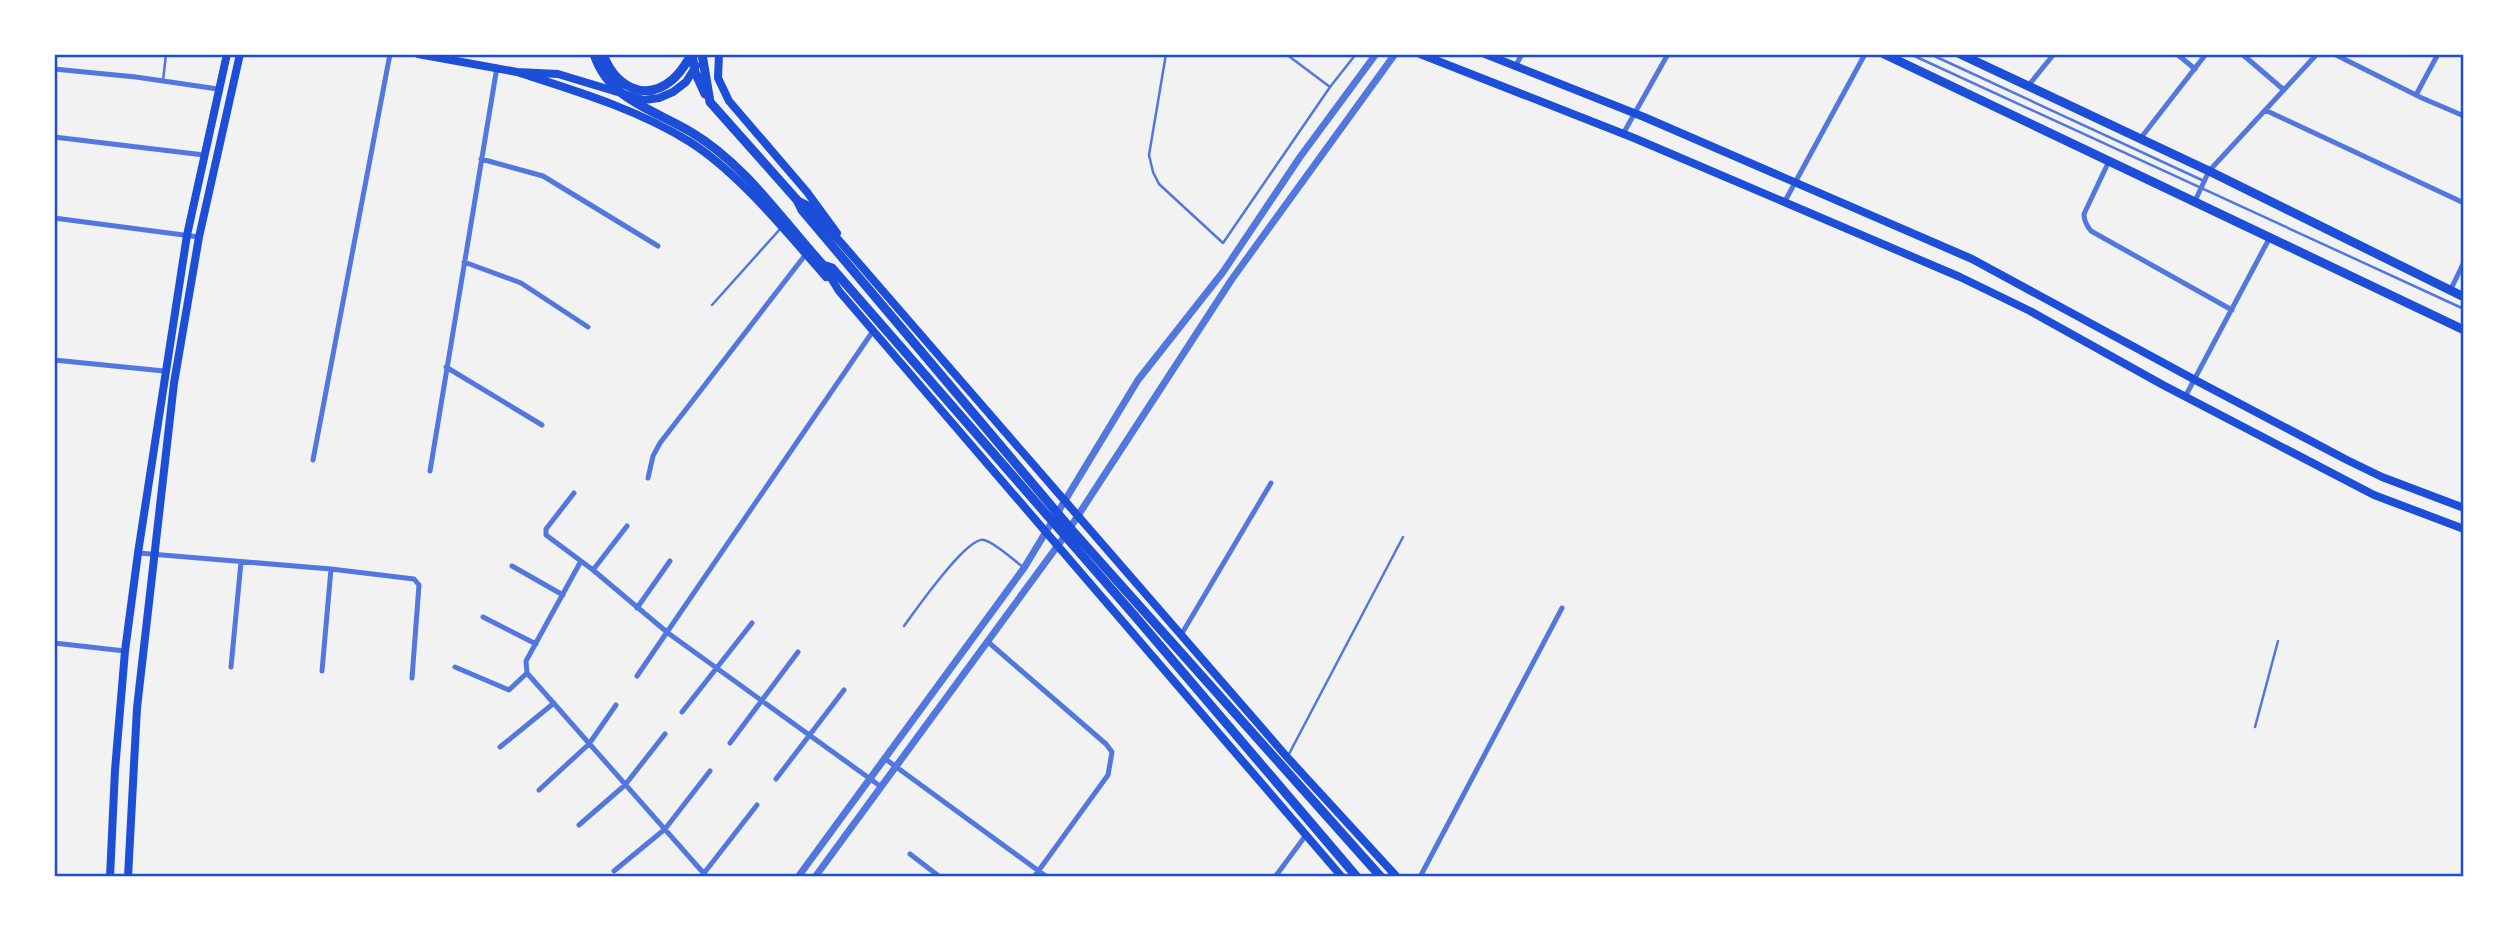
<svg xmlns="http://www.w3.org/2000/svg" width="2518" height="931" viewBox="0 0 2518 931" font-family="Signika,sans-serif">
<rect width="100%" height="100%" fill="#f2f2f2"/>
<g fill="none" stroke-linecap="round" stroke-linejoin="round">
<!-- service -->
<path stroke="#5277de" stroke-width="2.5" d="M1166,54l-17,101 4,17 6,12 64,59 107,-156 26,-33
M1286,54l44,33
M1910,54l554,255
M1930,54l274,127
M163,81l3,-27
M712,305l69,-77
M904,626c11,-15 63,-90 80,-86 10,2 31,21 40,28
M2255,727l23,-86
M1289,754l114,-217"/>
<!-- minor -->
<path stroke="#5277de" stroke-width="5" d="M2177,54l18,15
M2242,54l42,36
M2334,54l88,44 42,18
M1515,67l7,-13
M54,69l82,8 82,12
M2028,86l26,-32
M2416,95l22,-41
M2265,110l199,93
M1623,134l45,-80
M54,137l150,18
M2140,139l66,-85
M481,159l62,17 115,70
M2109,161l-25,53c0,7 2,11 7,17l141,79
M1785,201l80,-147
M2195,201l14,-30 108,-117
M54,218l145,19
M464,262l57,21 67,44
M2450,291l14,-29
M54,360l110,11
M446,367l96,58
M2185,397l84,-158
M313,460l77,-406
M430,471l67,-404
M648,478l5,-22 7,-13 146,-189
M574,493l-28,36v6l47,35 75,63 212,153
M138,553l193,16 83,10 5,6 -7,93
M581,561l-55,100 1,12 180,204
M512,566l51,29
M593,570l34,-44
M637,608l33,-47
M483,617l53,27
M1181,635l90,-152
M987,641l119,103 6,8 -4,23 -74,102
M54,643l71,8
M231,667l10,-105
M455,667l54,23 18,-17
M322,671l9,-102
M637,676l236,-345
M682,712l70,-89
M730,743l68,-91
M500,747l54,-44
M884,758l163,119
M776,779l68,-89
M539,790l50,-46 27,-39
M579,825l46,-40 40,-51
M910,854l30,23
M614,871l51,-42 45,-58
M701,877l56,-72
M1275,877l31,-42
M1420,877l142,-269"/>
<!-- tertiary -->
<path stroke="#5277de" stroke-width="7" d="M798,877l226,-309 114,-188 85,-108 77,-115 76,-103
M815,877l249,-340 168,-258 163,-225"/>
<!-- secondary -->
<path stroke="#1d4ed8" stroke-width="8" d="M418,54l99,18 41,2 86,26 15,-2 14,-6 13,-10 10,-16
M719,54l-1,24 11,23 78,91 30,41
M1420,54l214,84 326,139 70,34 133,74 211,110 90,34
M1485,54l159,63 328,142 225,122 150,79 35,17 82,31
M517,72c59,19 120,37 173,70 49,31 97,91 136,135
M797,200l10,5 36,40 444,512 110,120
M823,265l16,26 503,586
M110,877l5,-107 10,-119 13,-98 49,-318 40,-181
M128,877l9,-169 37,-325 25,-146 41,-183"/>
<!-- primary -->
<path stroke="#1d4ed8" stroke-width="9" d="M594,54c15,46 59,55 97,78 54,32 91,88 132,133l9,3 302,347 223,262
M603,54c11,30 40,50 69,26 9,-7 14,-17 20,-26
M692,54l3,18 10,22
M702,54l8,48 87,98 5,10 268,318 311,349
M1884,54l580,276
M1960,54l249,117 255,126"/>
</g>
<!-- border -->
<rect width="2518" height="931" fill="none" stroke="#ffffff" stroke-width="112"/>
<rect x="56" y="56" width="2406" height="819" fill="none" stroke="#1d4ed8" stroke-width="2.5"/>
</svg>
